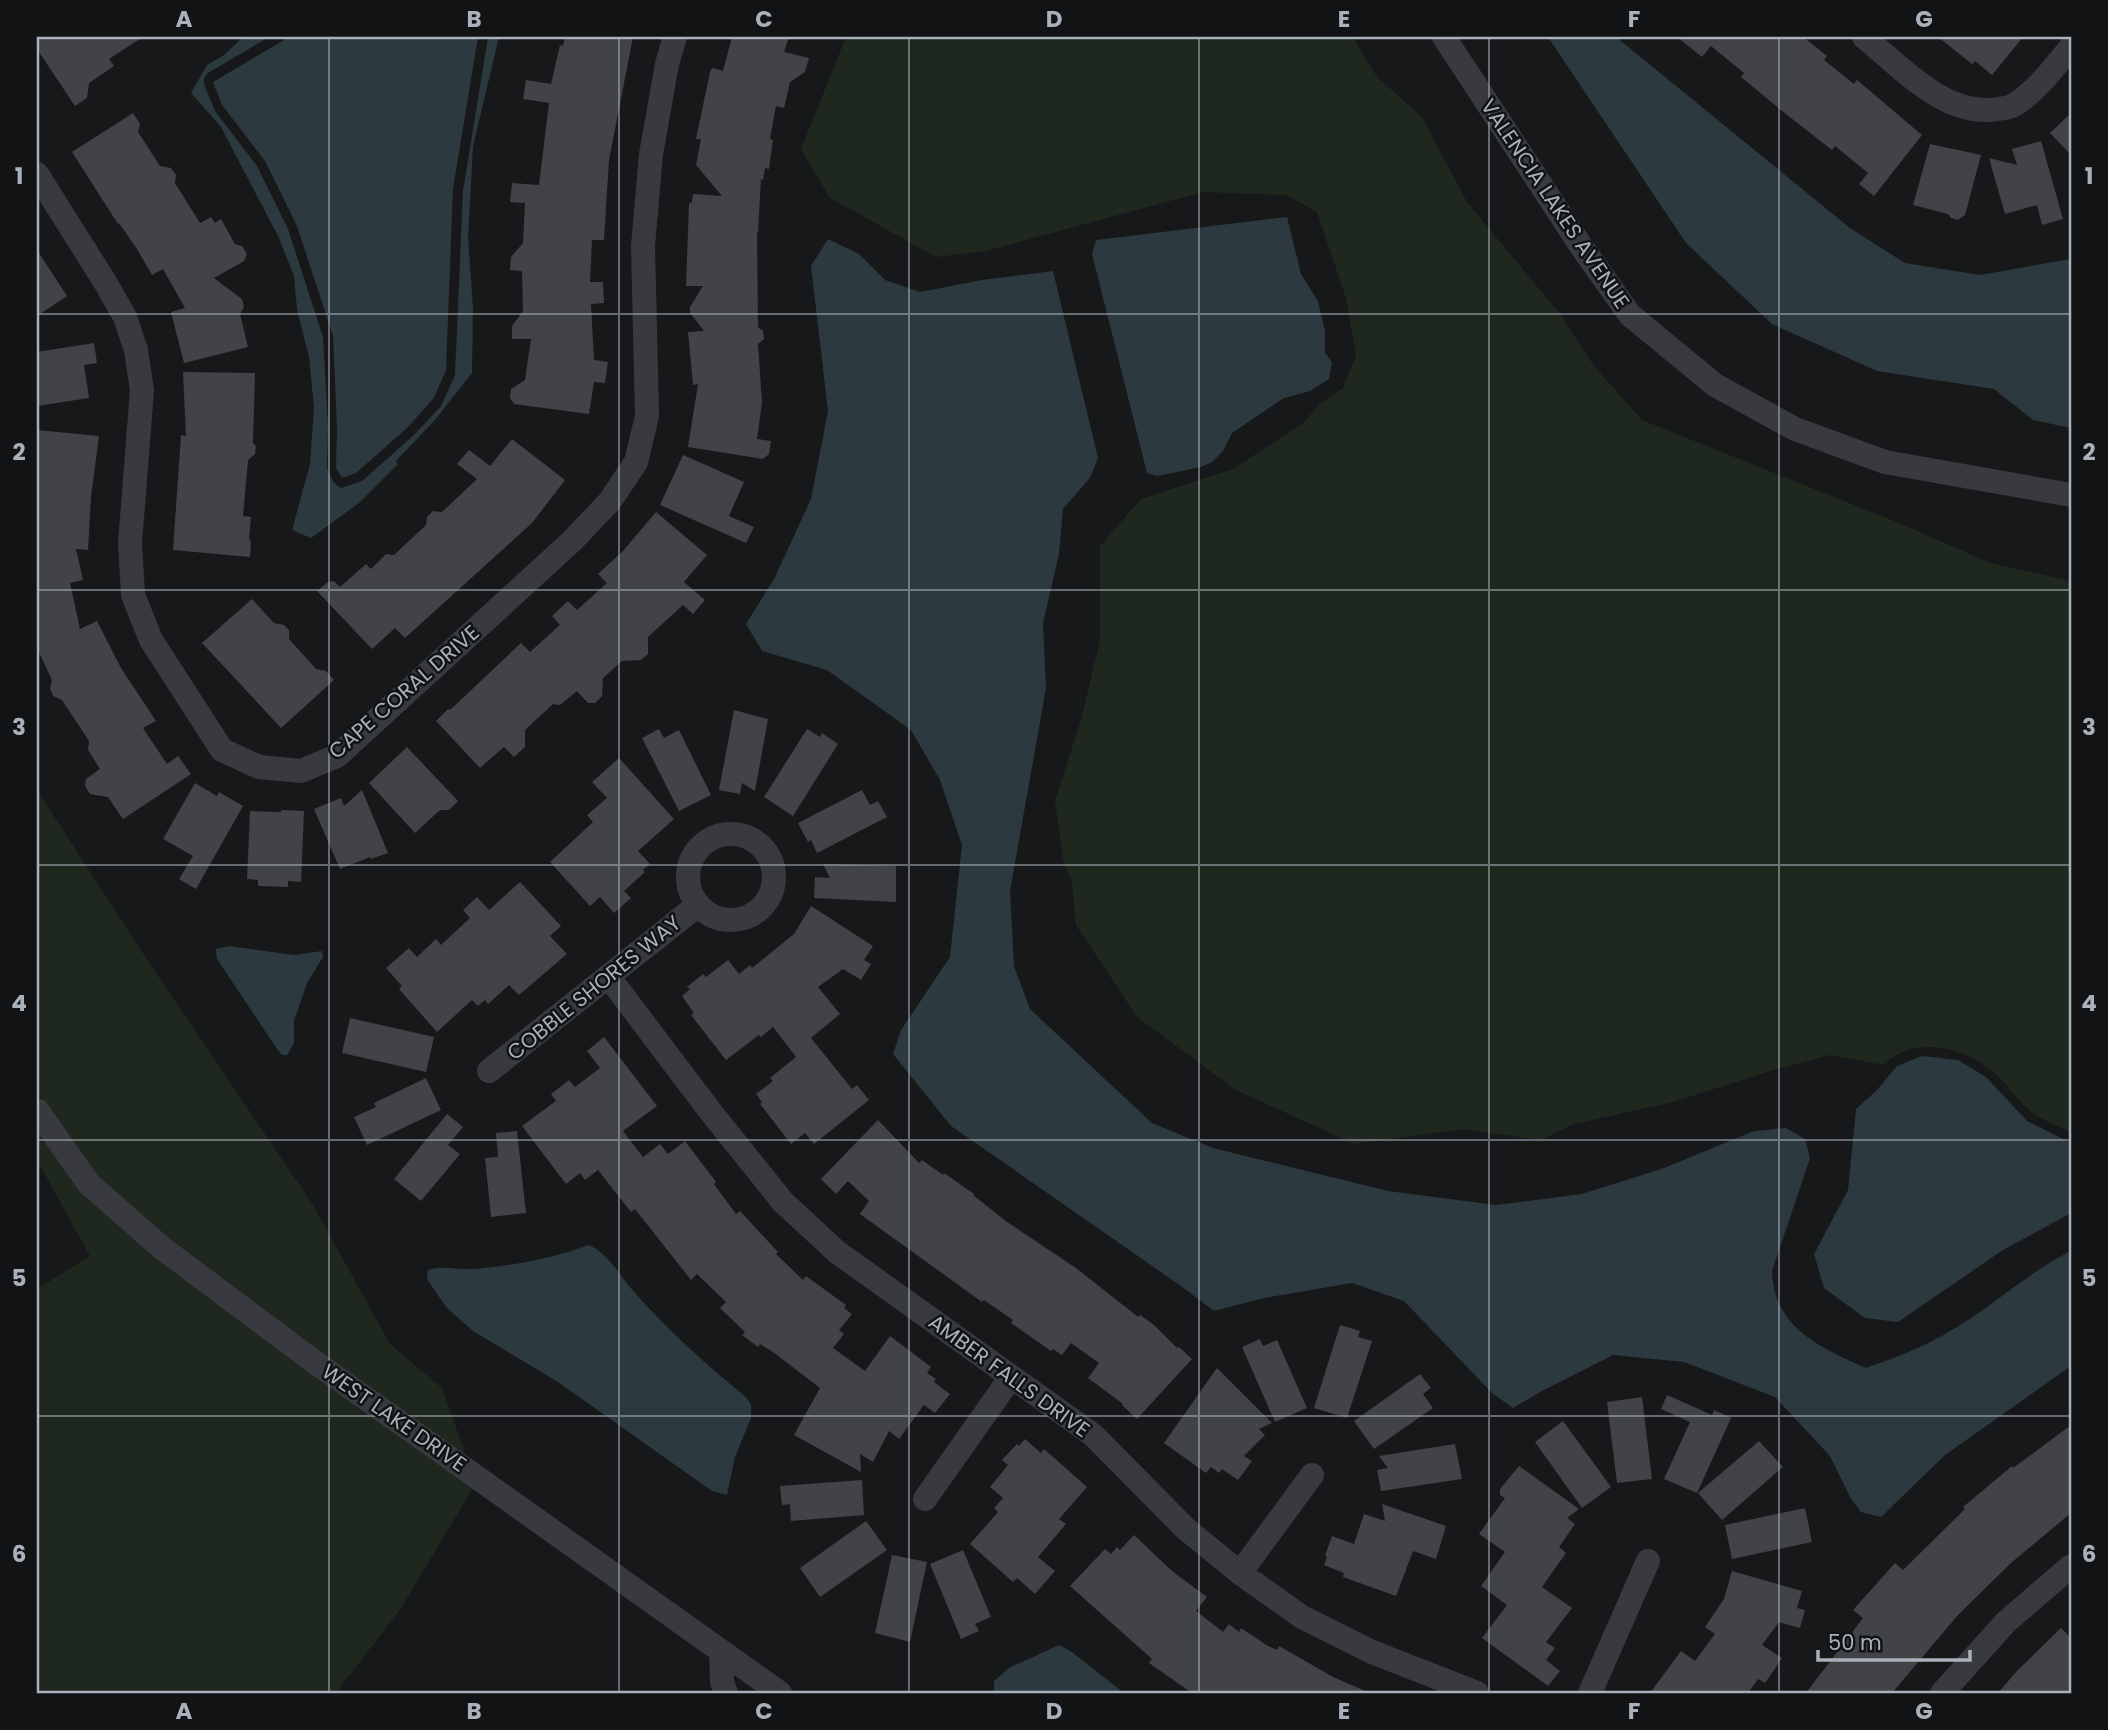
<svg xmlns="http://www.w3.org/2000/svg" width="2108" height="1730" viewBox="0 0 2108 1730" font-family="Poppins,sans-serif">
<rect width="100%" height="100%" fill="#17181a"/>
<!-- green -->
<path fill="#1f281f" d="M846,37h507l24,40 45,40 45,85 93,112 34,52 48,54 257,103 91,40 81,18v551c-12,-6 -27,-11 -38,-19 -16,-11 -26,-31 -42,-43 -30,-23 -77,-36 -107,-5l-54,-10 -63,17 -94,30 -99,22 -33,16 -78,-11 -109,15 -118,-54 -99,-73 -61,-92 -4,-43 -9,-22 -8,-59 26,-81 19,-80v-94l41,-47 92,-30 69,-45 20,-22 21,-14 13,-32 -10,-58 -29,-86 -31,-17 -83,-3 -217,59 -50,6 -106,-59 -29,-49z
M37,790l111,171 165,244 77,139 52,44 24,68 -148,-106 -150,-111 -71,-62 -56,-79 -4,-7z
M37,1128l44,62 392,298 -72,120 -65,85h-299v-404l53,-33 -53,-96z"/>
<!-- water -->
<path fill="#2c393e" d="M243,37h26l-61,36 -4,5v6l11,27 42,55 31,63 35,108 5,90 -1,42 7,14 7,5 21,-7 52,-46 27,-29 14,-31 8,-184 25,-154h11l-26,109 -5,91 5,71 -1,65 -37,47 -39,41 2,3 -39,39 -48,35 -19,-8 18,-66 4,-56 -5,-51 -12,-47 -3,-34 -15,-38 -58,-111 -30,-34 16,-28 17,-10z
M289,37h189l-25,152 -7,181 -12,28 -27,30 -51,45 -14,5 -6,-10 1,-40 -4,-92 -36,-110 -32,-65 -43,-56 -9,-23z
M1548,37h68l234,191 55,35 75,12 91,-16v169l-38,-8 -39,-31 -117,-18 -105,-47 -86,-81z
M1287,217l14,57 17,27 7,30v22l7,9 -3,17 -19,12 -26,7 -52,35 -9,18 -11,11 -11,5 -44,9 -10,-3 -55,-219 4,-14z
M828,239l31,15 26,26 35,12 62,-12 71,-9 45,187 -8,20 -27,31 -4,45 -16,69 3,65 -36,203 4,75 16,43 122,114 61,25 175,43 108,14 86,-11 82,-26 90,-37 32,-3 19,11 5,19 -38,113c2,57 48,76 94,97 38,-13 69,-26 102,-48 35,-23 66,-51 103,-69v115l-126,89 -64,62 -20,-5 -11,-15 -20,-41 -55,-59 -91,-35 -71,-7 -73,37 -27,16 -21,-15 -88,-92 -52,-18 -88,15 -50,13 -33,-25 -230,-160 -58,-72 8,-24 49,-73 12,-112 -22,-65 -29,-50 -84,-60 -65,-19 -16,-27 28,-45 37,-80 17,-88 -17,-145z
M229,946l65,9 28,-4 1,6 -16,26 -13,38v22l-7,12h-5l-5,-6 -60,-90 -1,-10z
M1922,1056l36,4 28,17 41,44 44,22v70l-68,37 -105,72 -33,-4 -41,-30 -10,-34 34,-64 8,-81 20,-18 21,-25z
M589,1245c20,9 31,31 45,47 34,38 72,73 112,105l5,8v13l-16,39 -8,38 -15,-4 -154,-109 -85,-51 -27,-24 -19,-28 1,-9c15,-5 28,0 43,-1 41,-3 79,-10 118,-24z
M1059,1645l13,7 52,41h-130v-12l15,-13z"/>
<!-- building -->
<path fill="#414347" d="M37,37h106l-34,22 5,7 -25,17 -2,15 -12,8 -38,-57z
M565,37h68l-24,123 -5,80h-12l-2,42h13l1,21 -13,1 3,56 14,2 -3,21 -11,-1 -5,32 -75,-10 -4,-6 1,-9 14,-9 6,-41h-19v-13l11,-15 -1,-40 -12,-1 1,-13 12,-14 2,-40 -15,-1 2,-19 27,2 10,-82 -26,-4 3,-19 25,4 9,-39 3,1z
M732,37h57l-5,15 25,6 -4,14 -15,10 -6,26 -8,-2 -6,33 3,1 -4,29 -4,-1 -2,12 -2,-1 -3,54h-1l1,94 5,4 1,8 -6,5 4,59 -5,36 14,2 -2,13 -6,5 -75,-12 10,-63 -5,1 -5,-53 16,-1 -14,-18v-6l13,-21h-17l3,-82 3,-2 1,-8 29,2 -26,-31 5,-26h-5l14,-67 2,-4 11,3z
M1677,37h126l24,19 -3,4 30,24 3,-4 65,55 -48,61 -15,-12 9,-11 -33,-27 -3,4 -50,-39 -41,-34 3,-4 -33,-27 -9,11z
M1938,37h85l-31,38 -17,-14 -3,3z
M133,113l7,11 -2,8 22,34 11,2 5,7 -1,8 25,40 11,-6 4,6 6,-4 14,25 7,2 5,8 -3,7 -30,17 28,21 2,8 -4,7 8,33 -64,16 -13,-51 14,-4 -22,-39 -11,6 -15,-26 -18,-26 -1,1 -46,-72z
M2071,113v42l-21,-22z
M2041,141l22,78 -21,6 -5,-20 -32,9 -16,-56 28,7 -5,-16z
M1930,144l51,11 -16,60 -7,5 -7,-2 -3,-4 -35,-9z
M37,250l30,46 -30,20z
M94,343l3,20 -13,2 5,33 -52,8v-54z
M183,372l72,1 -2,70 3,3 -1,8 -7,6 -5,56 8,1 -2,22 2,3 -1,15 -77,-7 8,-115 5,1z
M37,430l62,6 -8,61 -3,53 -12,-1 7,31 -13,3 10,46 17,-8 24,47 35,53 -13,7 24,36 11,-8 13,18 -68,45 -15,-22 -18,-3 -5,-8 1,-7 14,-10 -12,-19 1,-9 -27,-41 -9,-4 -3,-8 2,-8 -15,-32z
M512,439l53,41 -33,43 -127,115 -10,-10 -23,21 -55,-58 11,-9 6,-1 6,6 26,-23 5,5 15,-15 8,1 32,-30 1,-8 6,-6 9,1 35,-33 -20,-15 12,-14 21,16z
M683,455l61,27 -15,34 25,11 -8,16 -86,-38z
M656,512l51,43 -23,27 21,18 -12,14 -10,-9 -35,32v17l-7,6 -19,1 -19,17 -1,18 -7,7h-7l-11,-12 -17,14 -7,-1 -28,26v17l-11,10 -10,-10 -24,21 -44,-47 12,-12 2,1 71,-67 9,9 30,-27 -8,-9 16,-15 9,9 30,-27 -9,-9 25,-23z
M252,599l22,24 10,2 5,5v9l27,30 10,2 8,9 -53,48 -79,-85z
M734,710l34,9 -13,72 -13,-8 -2,11 -21,-4z
M659,729l5,9 15,-8 32,65 -32,16 -37,-73z
M807,729l13,8 2,-4 16,11 -45,72 -29,-19z
M407,747l51,54 -9,9h-9l-25,23 -46,-50z
M619,758l55,61 -36,32 12,13 -7,6 2,2 -21,19 7,7 -17,15 -14,-16 -10,9 -40,-44 43,-40 -6,-7 20,-17 -15,-16z
M195,783l22,13 2,-4 24,14 -47,83 -17,-10 14,-23 -30,-17z
M362,790l26,63 -17,6 -1,-2 -30,12 -26,-60 27,-11 3,8z
M862,790l8,15 8,-4 9,16 -70,36 -6,-13 -3,2 -10,-19z
M281,810l23,1 -3,71 -13,-1v6l-30,-1v-6l-11,-1 3,-68 31,1z
M823,864l73,2v36l-82,-4 1,-21 15,1z
M520,882l41,44 -11,10 17,18 -48,41 -10,-10 -21,19 -3,-4 -7,6 -6,-6 -35,32 -38,-43 3,-3 -16,-18 23,-20 8,9 19,-18 5,6 29,-27 -7,-8 14,-13 12,13z
M811,906l62,40 -9,14 7,4 -10,16 -18,-11 -25,18 22,27 -29,24 41,51 5,-4 12,15 -55,44 -9,-11 -14,11 -31,-40 2,-2 -6,-8 17,-13 -3,-3 26,-21 -23,-30 -12,10 -2,-2 -33,25 -35,-45 3,-2 -12,-17 8,-7 -3,-2 16,-13 3,3 22,-17 11,14 11,-9 2,3 42,-34z
M350,1018l84,19 -8,35 -84,-19z
M604,1037l53,69 -34,25 20,26 17,-13 8,10 17,-13 31,41 -2,2 22,30 4,-3 38,41 -2,2 27,26 3,-4 40,29 -2,3 8,6 -13,16 5,4 -11,14 32,23 25,-35 41,31 -4,6 9,6 -2,3 16,12 -15,19 -11,-8 -25,34 -10,-8 -16,31 -13,-8 1,18 -67,-37 26,-47 -47,-36 -13,-8 -2,3 -16,-12 3,-3 -25,-24 6,-6 -29,-28 -6,6 -56,-71 -4,3 -33,-42 -13,10 -5,-7 -14,11 -44,-58 34,-25 -5,-7 18,-14 6,7 25,-19 -13,-17z
M426,1078l15,32 -74,35 -13,-28 22,-10 -2,-4z
M447,1114l16,13 -15,18 12,9 -39,47 -27,-22z
M878,1120l41,43 3,-3 21,15 1,-2 30,21 -1,1 34,27 69,46 62,49 2,-2 14,10 23,23 2,-1 13,12 -55,60 -15,-14 1,-1 -35,-26 11,-15 -28,-20 -9,12 -9,-6 -2,2 -40,-28 2,-3 -29,-20 -2,2 -122,-88 9,-13 -21,-20 -12,13 -15,-15z
M517,1131l9,82 -35,4 -6,-59 13,-1 -2,-24z
M1340,1325l20,6 -2,6 14,4 -25,77 -33,-10z
M1260,1339l3,7 14,-6 30,68 -32,14 -33,-75z
M1217,1368l55,55 -13,6 6,6 -21,21 8,5 -14,19 -16,-11 -3,4 -8,-6 -5,6 -42,-30z
M1420,1374l11,14 -8,6 10,14 -59,41 -20,-28z
M1667,1395l45,20 2,-5 17,8 -34,75 -33,-14 26,-57 -29,-13z
M1642,1397l10,82 -35,4 -10,-81z
M1563,1421l48,66 -29,21 -47,-66z
M2071,1425v88l-60,50 -53,52 -66,78h-86l57,-75 -10,-8 42,-47 8,7 62,-61 -2,-2 49,-41 1,2z
M1025,1439l16,14 3,-4 43,38 -28,32 7,5 -28,33 17,14 -20,23 -18,-16 -4,4 -43,-38 28,-32 -4,-4 9,-10 -13,-11 18,-22 -6,-5 15,-16 2,2z
M1759,1441l24,26 -61,53 -24,-27z
M1455,1444l7,35 -81,12 -4,-21 11,-2 -9,-12z
M1519,1466l60,43 -12,9 8,6 -16,23 7,6 -24,34 30,21 -26,34 9,6 -9,12 14,11 -12,15 -66,-48 25,-33 -26,-19 24,-34 -26,-18 26,-36 -5,-3v-6z
M862,1480l2,35 -73,6 -1,-17 -8,1 -2,-19z
M1382,1504l64,22 -10,33 -23,-8 -17,45 -53,-19 1,-4 -20,-8 3,-8 -2,-1 7,-20 22,8 10,-30 21,7z
M1805,1508l7,34 -80,17 -7,-34z
M866,1521l21,29 -67,47 -20,-29z
M1134,1535l38,36 35,26 -11,14 27,21 6,-8 10,8 2,-4 27,18 9,4 2,-4 54,31 37,16h-178l-43,-30 3,-4 -82,-73 35,-37 6,5 6,-7 3,3z
M963,1550l28,67 -16,7 4,7 -18,8 -31,-75z
M892,1555l35,7 -17,80 -35,-9z
M1732,1571l70,20 -5,17 8,2 -5,18 -21,-6 -17,23 20,13 -17,25 -7,-4 -10,14h-98l31,-42 14,10 20,-27 -10,-7 19,-28z
M2061,1628l10,10v55h-73l18,-21z"/>
<g fill="none" stroke-linecap="round" stroke-linejoin="round">
<!-- minor -->
<path stroke="#383a3f" stroke-width="24" d="M1444,37l137,209 49,69 85,70 80,44 90,33 186,33
M1864,37c38,31 82,81 134,72 6,-1 11,-1 16,-4 23,-14 40,-38 57,-58
M37,174l68,108 20,35 11,33 6,40 -12,153 3,52 18,45 71,110 37,17 42,4 36,-15 236,-216 37,-39 26,-39 11,-46 -4,-170 8,-92 16,-90 8,-27
M688 877a43 43 0 1 1 86 0a43 43 0 1 1-86 0Z
M608,976l102,135 73,91 54,50 256,183 93,94 54,44 62,44 70,35 105,41
M489,1071l209,-166
M37,1110l52,74 73,64 150,112 468,333
M925,1499l86,-122
M1240,1573l72,-98
M721,1651l1,31 4,11
M1590,1693l58,-132
M1942,1693l64,-71 65,-56"/>
</g>
<!-- grid -->
<path fill="none" stroke="#a9b1ba" stroke-width="2" stroke-opacity="0.55" d="M329,37v1656M619,37v1656M909,37v1656M1199,37v1656M1489,37v1656M1779,37v1656M37,314h2034M37,590h2034M37,865h2034M37,1140h2034M37,1416h2034"/>
<g text-anchor="middle" stroke-width="5" stroke-linejoin="round" paint-order="stroke">
<!-- street labels -->
<g font-size="21" fill="#a9b1ba" stroke="#121315">
<text transform="translate(1555 204) rotate(56)" y="7">VALENCIA LAKES AVENUE</text>
<text transform="translate(404 692) rotate(-41)" y="7">CAPE CORAL DRIVE</text>
<text transform="translate(594 988) rotate(-39)" y="7">COBBLE SHORES WAY</text>
<text transform="translate(1009 1376) rotate(36)" y="7">AMBER FALLS DRIVE</text>
<text transform="translate(394 1418) rotate(35)" y="7">WEST LAKE DRIVE</text>
</g>
</g>
<!-- border -->
<rect width="2108" height="1730" fill="none" stroke="#121315" stroke-width="77"/>
<!-- scale -->
<path d="M1818 1650v10h152v-10" fill="none" stroke="#a9b1ba" stroke-width="3.5"/>
<text x="1828" y="1650" font-size="21" fill="#a9b1ba" stroke="#121315" stroke-width="5" paint-order="stroke">50 m</text>
<rect x="38" y="38" width="2032" height="1654" fill="none" stroke="#a9b1ba" stroke-width="2.5"/>
<g font-size="23" text-anchor="middle" font-weight="bold" fill="#a9b1ba">
<text x="184" y="27">A</text>
<text x="474" y="27">B</text>
<text x="764" y="27">C</text>
<text x="1054" y="27">D</text>
<text x="1344" y="27">E</text>
<text x="1634" y="27">F</text>
<text x="1924" y="27">G</text>
<text x="19" y="184">1</text>
<text x="2089" y="184">1</text>
<text x="19" y="460">2</text>
<text x="2089" y="460">2</text>
<text x="19" y="735">3</text>
<text x="2089" y="735">3</text>
<text x="19" y="1011">4</text>
<text x="2089" y="1011">4</text>
<text x="19" y="1286">5</text>
<text x="2089" y="1286">5</text>
<text x="19" y="1562">6</text>
<text x="2089" y="1562">6</text>
<text x="184" y="1719">A</text>
<text x="474" y="1719">B</text>
<text x="764" y="1719">C</text>
<text x="1054" y="1719">D</text>
<text x="1344" y="1719">E</text>
<text x="1634" y="1719">F</text>
<text x="1924" y="1719">G</text>
</g>
</svg>
